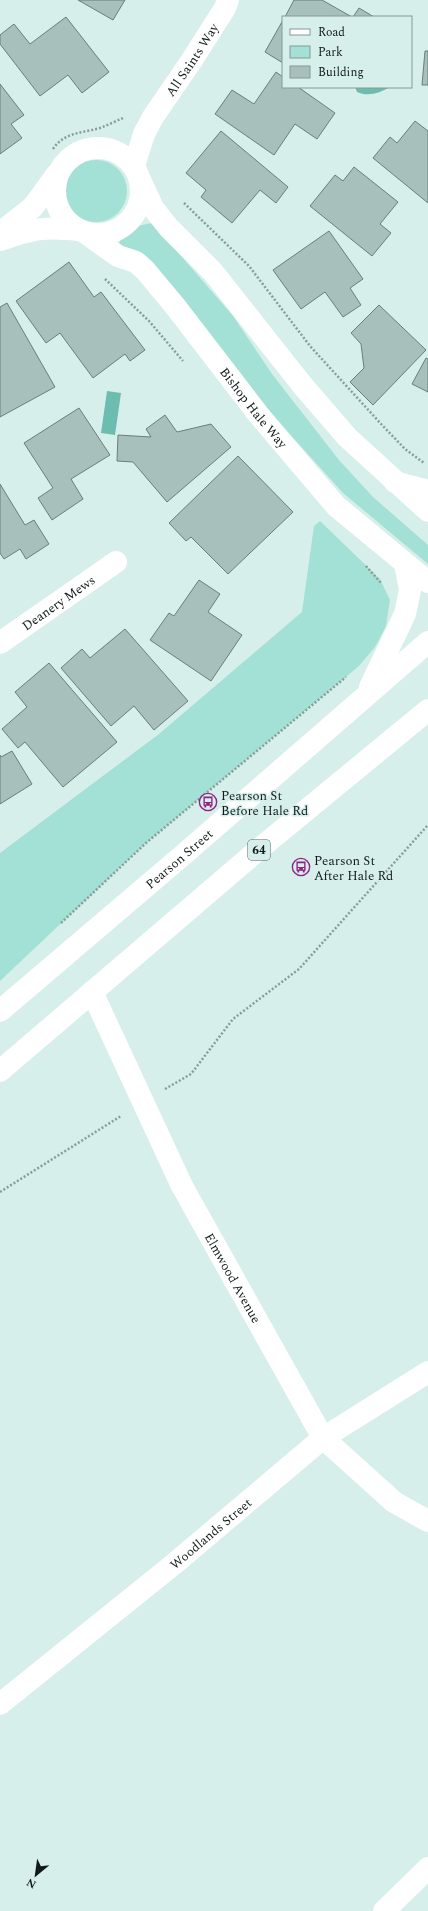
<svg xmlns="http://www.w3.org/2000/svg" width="428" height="1911" viewBox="0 0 428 1911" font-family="Spectral,serif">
<rect width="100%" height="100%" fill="#d6efea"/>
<!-- green -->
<path fill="#a3e0d6" d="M65 191a31 31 0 1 1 62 0a31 31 0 1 1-62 0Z
M153,223l5,3 18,24 57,66 39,58 67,86 34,37 55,48v19l-85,-71 -224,-248c3,-16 20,-20 34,-22z
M320,521l60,58 10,21 -4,26 -11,21 -16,19 -213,177 -146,138v-128l159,-119 143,-122 12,-86z"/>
<!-- water -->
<path fill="#6dbcb0" d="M355,87h35c-10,6 -22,10 -33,5z
M107,391l14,2 -6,42 -14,-2z"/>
<!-- building -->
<path fill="#a7c0bb" stroke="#687f7b" d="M78,0h47l-12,20z
M294,0h28l30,17h-67z
M359,8l15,9h-21z
M66,17l43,55 -27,21 -14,-18 -28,21 -40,-52v-9l14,-11 16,20z
M283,20v43l-18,-11z
M425,51h3v34h-6z
M276,72l7,5v10h15l37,26 -18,26 -22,-15 -21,31 -59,-41 17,-24 22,14z
M0,84l24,31 -13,9 11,14 -22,16z
M415,121l13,10v72l-55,-45 17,-21 7,6z
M221,131l67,56 -12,16 -16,-13 -28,33 -31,-26 5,-7 -20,-17z
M354,167l44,35 -18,22 11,9 -19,23 -62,-50 25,-31 8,6z
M329,231l34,48 -13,9 11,17 -18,12 -18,-25 -24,17 -28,-39z
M69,262l25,35 7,-5 44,58 -15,11 -5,-7 -32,24 -33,-45 -14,10 -30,-42z
M7,303l48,84 -55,30v-110z
M379,305l47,45 -53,55 -23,-23 14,-14 -3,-24 -10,-11z
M426,358l2,1v33l-16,-8z
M79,408l31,47 -39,24 12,20 -31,21 -14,-22 15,-10 -29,-45z
M165,415l12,17 34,-8 20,23 -64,55 -34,-40 -16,-1 1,-26 33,2 -5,-8z
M238,456l55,56 -65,62 -37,-37 -5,4 -17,-18z
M0,484l25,41 9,-5 15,24 -23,15 -6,-10 -16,10 -4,-6z
M199,580l21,14 -12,18 34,23 -31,46 -61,-41 19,-27 5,3z
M125,629l63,72 -34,29 -20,-24 -23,20 -50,-58 21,-19 8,9z
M49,663l68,79 -54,45 -38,-45 -7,6 -16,-19 25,-22 -12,-15z
M12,751l20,33 -32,20v-49l1,2z"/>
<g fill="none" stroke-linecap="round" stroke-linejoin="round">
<!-- path -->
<path stroke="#899c99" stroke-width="2.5" stroke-dasharray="2 2" stroke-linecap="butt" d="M53,149c11,-17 30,-16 47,-21 8,-3 16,-7 23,-10
M184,203l65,63 61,80 72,79 23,24 19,14
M105,279l44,42 34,40
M366,566l15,17
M61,923l85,-80 200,-166
M165,1089l26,-15 42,-55 66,-50 129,-144
M0,1192l121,-76"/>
<!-- minor -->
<g stroke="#fff" stroke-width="22">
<circle cx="98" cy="191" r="43"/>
<path id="s1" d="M134,166l10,-32 9,-17 39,-57 33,-52 3,-8"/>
<path d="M140,180l13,28 16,20 44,44 90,114 44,51 81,74"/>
<path id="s2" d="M84,232l34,24 18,6 9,8 30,36 83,108 78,92 92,76"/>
<path d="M0,233l33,-26 24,-33"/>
<path d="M0,240c33,-11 44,-14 79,-10"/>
<path id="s3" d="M0,643l116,-81"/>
<path id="s4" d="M92,992l90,194 141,252 71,64 34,19"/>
<path id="s5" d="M0,1704l174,-140 149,-126 105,-66"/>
<path d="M384,1911l44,-43"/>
</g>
<!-- major -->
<g stroke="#fff" stroke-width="22">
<path d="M395,482l33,9"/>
<path d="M370,687l35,-73 5,-24 -5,-26"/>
<path id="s6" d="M0,1011l183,-156 245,-213"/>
<path d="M0,1071l258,-221 170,-140"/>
</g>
</g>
<!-- icons -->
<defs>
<symbol id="bus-ring" viewBox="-11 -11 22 22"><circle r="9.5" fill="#d6efea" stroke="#902284" stroke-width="1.5"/><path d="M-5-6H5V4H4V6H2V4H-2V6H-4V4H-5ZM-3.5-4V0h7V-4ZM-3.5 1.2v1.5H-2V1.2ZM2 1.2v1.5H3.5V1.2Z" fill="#902284"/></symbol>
</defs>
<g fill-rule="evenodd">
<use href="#bus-ring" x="198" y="792" width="20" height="20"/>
<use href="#bus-ring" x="291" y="857" width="20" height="20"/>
</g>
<g text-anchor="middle" stroke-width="3" stroke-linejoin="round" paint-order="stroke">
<!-- shield labels -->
<rect fill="#d6efea" stroke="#4c5a58" stroke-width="1" x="248" y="840" width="22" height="20" rx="3"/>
<g font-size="12" font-weight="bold" fill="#111a19">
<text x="259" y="854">64</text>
</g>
<!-- street labels -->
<g font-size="13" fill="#111a19" stroke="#d6efea">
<text dy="5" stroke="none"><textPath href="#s1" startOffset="122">All Saints Way</textPath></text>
<text dy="5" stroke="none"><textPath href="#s2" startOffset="248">Bishop Hale Way</textPath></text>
<text dy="5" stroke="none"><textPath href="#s3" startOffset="71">Deanery Mews</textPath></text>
<text dy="5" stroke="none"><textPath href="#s6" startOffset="235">Pearson Street</textPath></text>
<text dy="5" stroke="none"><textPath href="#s4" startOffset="319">Elmwood Avenue</textPath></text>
<text dy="5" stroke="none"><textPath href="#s5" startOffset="271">Woodlands Street</textPath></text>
</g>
<!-- poi labels -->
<g font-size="13" fill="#111a19" stroke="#d6efea" text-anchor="start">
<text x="221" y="800">Pearson St<tspan x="221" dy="15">Before Hale Rd</tspan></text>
<text x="314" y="865">Pearson St<tspan x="314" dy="15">After Hale Rd</tspan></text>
</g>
</g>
<!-- legend -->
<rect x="282" y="16" width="130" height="72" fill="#d6efea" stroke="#879a96"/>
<rect x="290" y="29" width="20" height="6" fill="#ffffff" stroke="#879a96"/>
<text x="318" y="36" font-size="12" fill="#111a19">Road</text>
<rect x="290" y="46" width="20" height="12" fill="#a3e0d6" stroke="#879a96"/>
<text x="318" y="56" font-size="12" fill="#111a19">Park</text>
<rect x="290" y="66" width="20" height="12" fill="#a7c0bb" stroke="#879a96"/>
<text x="318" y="76" font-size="12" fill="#111a19">Building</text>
<!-- north arrow -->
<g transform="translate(36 1875) rotate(209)" stroke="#d6efea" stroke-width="3" paint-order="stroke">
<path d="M0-3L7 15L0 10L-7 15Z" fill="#111a19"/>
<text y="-6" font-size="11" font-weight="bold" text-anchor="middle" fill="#111a19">N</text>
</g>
</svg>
